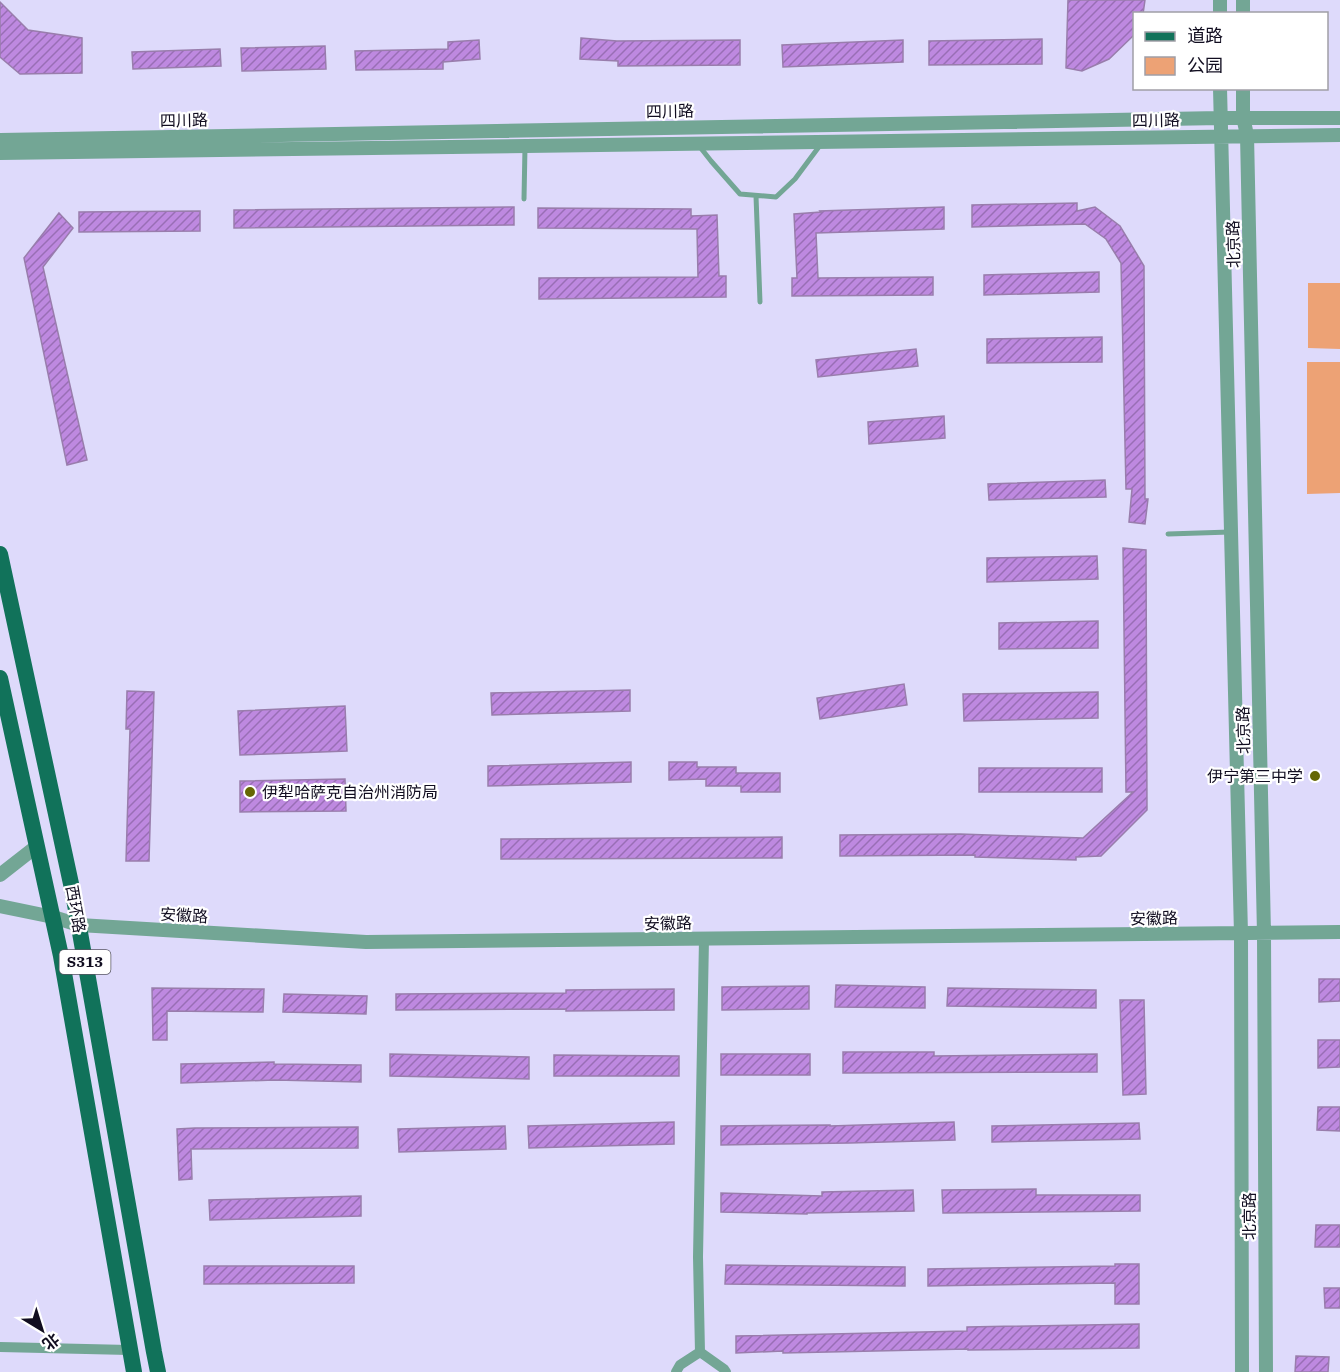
<svg xmlns="http://www.w3.org/2000/svg" width="1340" height="1372" viewBox="0 0 1340 1372" font-family="'IBM Plex Serif','Noto Sans SC',serif">
<defs>
<pattern id="building-hatch" width="6" height="6" patternUnits="userSpaceOnUse" patternTransform="scale(1.5)"><rect width="6" height="6" fill="#be89e0"/><path d="M-1 1l2-2M0 6l6-6M5 7l2-2" fill="none" stroke="#996eb5"/></pattern>
</defs>
<rect width="100%" height="100%" fill="#dedafb"/>
<!-- green -->
<path fill="#eda275" d="M1308,283h32v66l-32,-1z
M1307,362h33v131l-33,1z"/>
<!-- building -->
<path fill="url(#building-hatch)" stroke="#997dac" stroke-width="1.5" d="M1068,0h77l-2,14h-9v21l-25,24 -27,12 -16,-3z
M0,2l28,28 54,8v35l-62,1 -20,-17z
M581,38l36,3 123,-1v25l-122,1v-5l-38,-2z
M1042,39v25l-113,1v-24z
M479,40l1,19 -37,3v7l-87,1 -1,-19 93,-2v-7z
M903,40v22l-120,5 -1,-22z
M325,46l1,23 -84,2 -1,-23z
M220,49l1,17 -88,3 -1,-17z
M1077,203v8l18,-4 25,19 24,40 1,233h3l-3,25 -16,-2 3,-33h-6l-5,-226 -15,-24 -21,-15 -113,3v-22z
M514,207v18l-280,3v-18z
M944,207v22l-128,4 2,45 115,-1v18l-141,1v-18h5l-3,-64 27,-2 -1,-1z
M538,208l153,1v7l26,-1 2,61h7v21l-187,2v-21l159,-1 -1,-48 -159,-1z
M200,211v20l-121,1v-20z
M59,213l14,15 -30,39 44,193 -20,5 -43,-207z
M1099,272v20l-115,3v-20z
M1102,337v25l-115,1v-24z
M916,349l2,17 -100,11 -2,-17z
M944,416l1,22 -76,6 -1,-22z
M1105,480l1,17 -117,3 -1,-16z
M1123,548l23,2 1,260 -46,46 -25,1v3l-101,-3v-2l-135,1v-21l120,-1 123,4 50,-46h-7z
M1097,556l1,23 -111,3v-24z
M1098,621v27l-99,1v-26z
M904,684l3,21 -87,14 -3,-21z
M630,690v21l-138,4 -1,-22z
M127,691l27,1 -5,169h-23l4,-132h-4z
M1098,692v26l-134,3 -1,-27z
M345,706l2,45 -107,4 -2,-44z
M631,762v20l-143,4v-20z
M669,762h28v5h39v6h44v19h-39v-6h-35v-7l-37,1z
M979,768h123v24h-123z
M345,779l1,32 -106,1v-31z
M782,837v21l-281,1v-20z
M1319,979h21v22l-21,1z
M836,985l89,2v21l-90,-1z
M809,986v23l-87,1v-23z
M152,988l112,1 -1,23 -96,-1v29h-14z
M948,988l148,2v18l-149,-2z
M674,989v21l-108,1v-2l-170,1v-16l170,-1v-3z
M284,994l83,2 -1,18 -83,-2z
M1120,1000h24l2,94 -23,1z
M1318,1040h22v27l-22,1z
M843,1052h91v4l163,-2v18l-254,1z
M390,1054l139,3v22l-139,-3z
M721,1054h89v21h-89z
M554,1055l125,1v20h-125z
M274,1062v2l87,1v17l-86,-2 -94,3v-19z
M1318,1107h22v24l-23,-1z
M674,1122v22l-145,4 -1,-22z
M954,1122l1,18 -105,3 -129,2v-19l109,-1v1z
M1139,1123l1,16 -148,3v-16z
M505,1126l1,23 -107,3 -1,-23z
M358,1127v21l-167,1 1,30 -13,1 -2,-51 18,-1z
M1036,1189v6h104v16l-197,2 -1,-23z
M913,1190l1,21 -107,2v1l-86,-2v-19l101,3v-4z
M361,1196v20l-151,4 -1,-20z
M1316,1225h24v22h-25z
M1115,1264h24v40h-24v-21l-187,3v-17l187,-3z
M726,1265l179,2v19l-180,-2z
M204,1266h150v17l-150,1z
M1324,1288h16v20h-15z
M1139,1324v24l-171,2v-1l-185,4v-2l-47,2v-17l231,-5v-4z
M1296,1356l33,1 -1,15h-33z"/>
<g fill="none" stroke-linecap="round" stroke-linejoin="round">
<!-- service -->
<path stroke="#73a695" stroke-width="5" d="M700,147l11,14 29,33 36,3 19,-18 26,-35
M756,196l4,106
M524,199l1,-52
M1168,534l62,-2"/>
<!-- minor -->
<path stroke="#73a695" stroke-width="10" d="M0,1347l129,3
M700,1352l-2,-95 6,-318
M700,1352l24,17 2,3
M676,1372l4,-7 20,-13"/>
<!-- tertiary -->
<path stroke="#73a695" stroke-width="14" d="M1220,0v14
M1243,0v14
M1220,88l21,846 1,438
M1243,88v29l4,18 17,799 2,438
M0,140l1220,-22h120
M0,153l1340,-18
M0,875l37,-29
M0,906l53,11 26,8 287,17 974,-10"/>
<!-- primary -->
<path stroke="#11725a" stroke-width="16" d="M0,554l73,339 81,459 4,20
M0,678l61,278 73,416"/>
</g>
<!-- markers -->
<g fill="#656703" stroke="#fff" stroke-width="2">
<circle cx="1315" cy="776" r="6"/>
<circle cx="250" cy="792" r="6"/>
</g>
<g text-anchor="middle" stroke-width="4.5" stroke-linejoin="round" paint-order="stroke">
<!-- shield labels -->
<rect fill="#fff" stroke="#585663" stroke-width="1.5" x="59.5" y="950" width="51" height="24" rx="4.5"/>
<g font-size="15" font-weight="bold" fill="#110d20">
<text x="85" y="967">S313</text>
</g>
<!-- street labels -->
<g font-size="16" fill="#110d20" stroke="#fff">
<text transform="translate(670 111) rotate(-1)" y="6">四川路</text>
<text transform="translate(184 120) rotate(-1)" y="6">四川路</text>
<text transform="translate(1156 120) rotate(-1)" y="6">四川路</text>
<text transform="translate(1233 244) rotate(-91)" y="6">北京路</text>
<text transform="translate(1243 730) rotate(-91)" y="6">北京路</text>
<text transform="translate(76 909) rotate(80)" y="6">西环路</text>
<text transform="translate(184 915) rotate(3)" y="6">安徽路</text>
<text transform="translate(1154 918) rotate(-1)" y="6">安徽路</text>
<text transform="translate(668 923) rotate(-1)" y="6">安徽路</text>
<text transform="translate(1249 1216) rotate(-90)" y="6">北京路</text>
</g>
<!-- poi labels -->
<g font-size="16" fill="#110d20" stroke="#fff" text-anchor="end">
<text x="1303" y="782">伊宁第三中学</text>
<text x="262" y="798" text-anchor="start">伊犁哈萨克自治州消防局</text>
</g>
</g>
<!-- legend -->
<rect x="1133" y="12" width="195" height="78" fill="#ffffff" stroke="#a09ea6" stroke-width="1.5"/>
<rect x="1145" y="32" width="30" height="9" fill="#11725a" stroke="#a09ea6" stroke-width="1.5"/>
<text x="1187" y="42" font-size="18" fill="#110d20">道路</text>
<rect x="1145" y="57" width="30" height="18" fill="#eda275" stroke="#a09ea6" stroke-width="1.5"/>
<text x="1187" y="72" font-size="18" fill="#110d20">公园</text>
<!-- north arrow -->
<g transform="translate(42 1330) rotate(142)" stroke="#ffffff" stroke-width="4.5" paint-order="stroke">
<path d="M0-4.5L10 22L0 15L-10 22Z" fill="#110d20"/>
<text y="-9" font-size="16" font-weight="bold" text-anchor="middle" fill="#110d20">北</text>
</g>
</svg>
